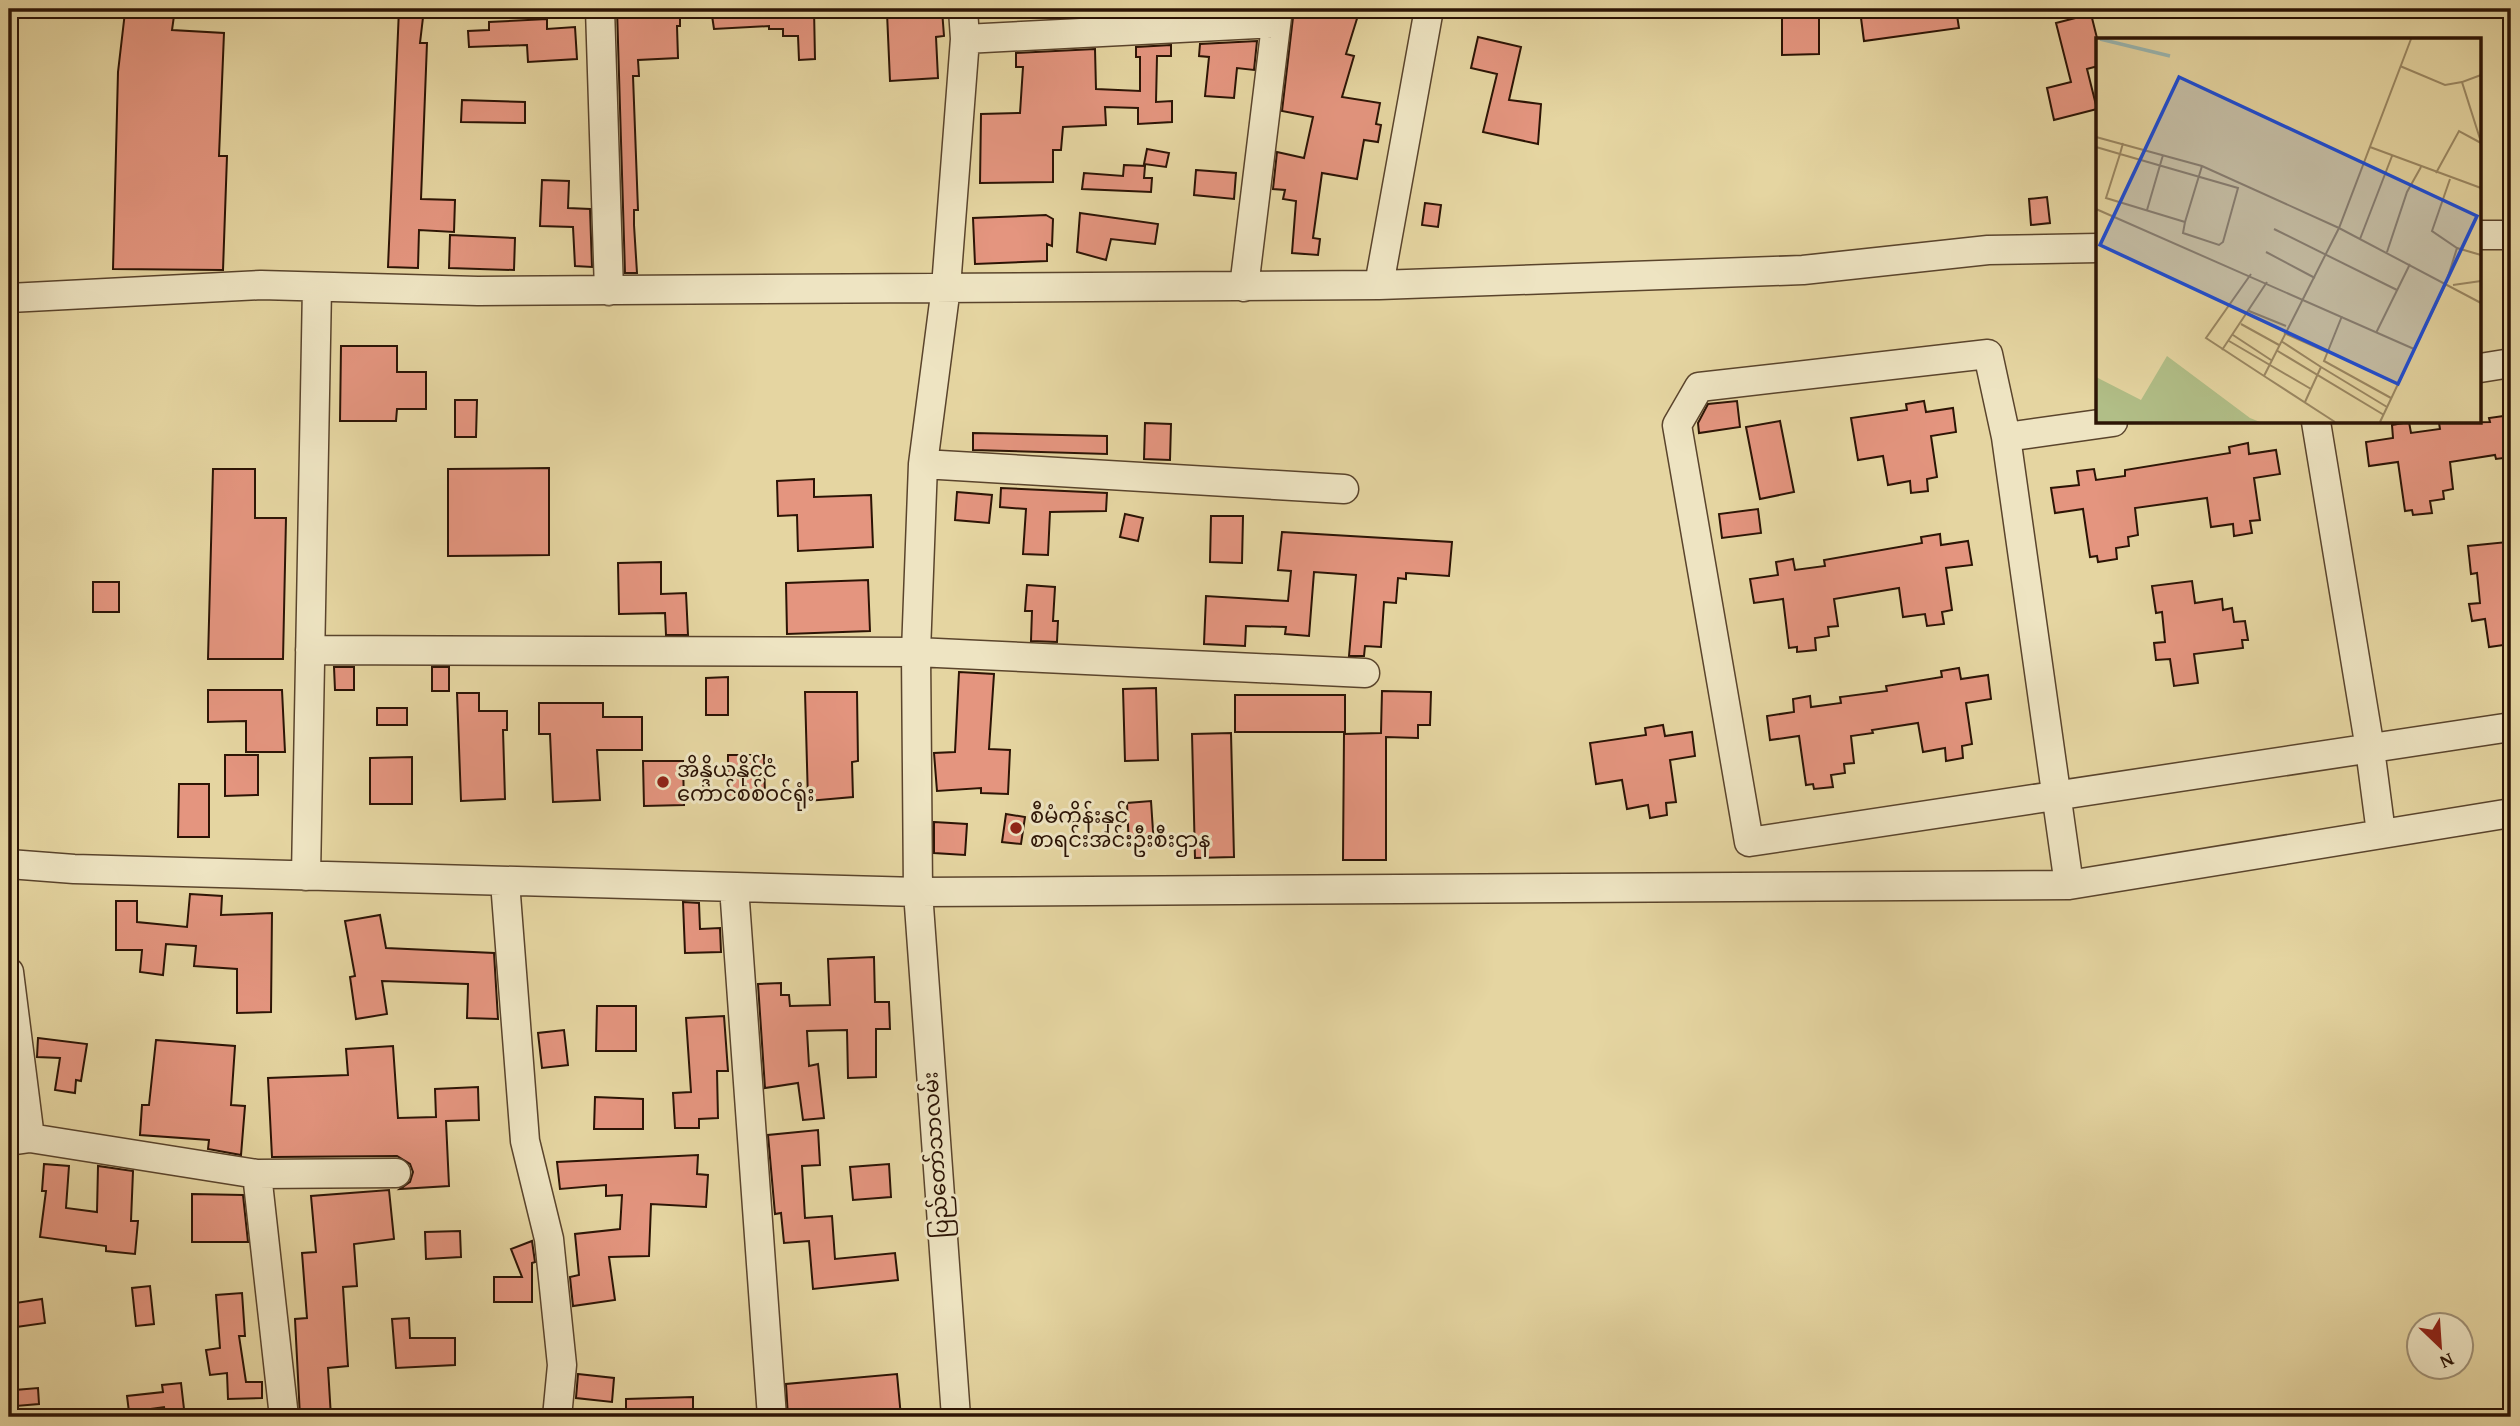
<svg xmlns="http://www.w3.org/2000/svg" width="2520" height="1426" viewBox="0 0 2520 1426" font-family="'Gentium Book Plus','Noto Sans Myanmar',serif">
<rect width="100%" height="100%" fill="#e5d5a1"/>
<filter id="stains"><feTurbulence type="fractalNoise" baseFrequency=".00286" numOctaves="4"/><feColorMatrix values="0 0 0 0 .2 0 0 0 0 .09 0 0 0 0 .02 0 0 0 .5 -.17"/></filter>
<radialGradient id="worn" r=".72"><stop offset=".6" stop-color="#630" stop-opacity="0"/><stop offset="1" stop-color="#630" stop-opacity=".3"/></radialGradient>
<!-- building -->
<path fill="#e4957f" stroke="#2c1405" stroke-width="2" d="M399,9h25l-4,34h7l-6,156 34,1 -1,32 -35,-2 -1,38 -30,-1z
M617,9h63v17h-3l1,32 -40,2 1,16h-6l5,134h-4v15l3,48h-12z
M711,9h103l1,50 -16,1 -1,-24h-15v-7h-14v-3l-55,3z
M1040,9h32v8l-32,1z
M1136,9h34v3l-34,2z
M1294,9h66l-14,45 8,2 -12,41 38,6 -4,21 5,1 -3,17 -14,-2 -7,39 -35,-6 -9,65 7,1 -2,16 -26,-2 4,-52 -13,-2 2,-9 -12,-1 4,-37 27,6 9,-41 -31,-6z
M1782,9h37v45l-37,1z
M1932,9h24l3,19 -95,13 -3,-23z
M942,10l2,26 -8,1 2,41 -48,3 -3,-68z
M125,12l49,4 -2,14 52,3 -5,123h8l-4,114 -110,-1 5,-197z
M2091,14l7,28v24l-11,3 10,40 -43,11 -7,-32 24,-6 -15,-59z
M547,19v10l28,-2 2,32 -49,3 -1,-17 -58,2 -1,-16 21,-1v-8z
M1478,37l43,10 -12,53 32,4 -3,40 -55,-12 14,-58 -26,-6z
M1257,41l-3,29 -17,-2 -3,30 -29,-2 4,-39 -10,-1 1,-12z
M1171,45v11h-14l-1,46 16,-1v21l-34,2v-16l-33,-1 1,18 -43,2 -2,23h-8v32l-73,1 1,-69 39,-1 3,-46h-7v-14l79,-4 1,40 44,2v-34h-4v-10z
M462,100l63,2v21l-64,-1z
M1147,149l22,4 -3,14 -22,-3z
M1124,165l21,1 -1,12h8l-1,14 -69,-3 2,-16 39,3z
M1196,170l40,3 -2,26 -40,-4z
M542,180l27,1 -1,27 22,1 2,58 -17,-1 -2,-39 -33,-1z
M2047,197l3,26 -19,2 -2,-26z
M1425,203l16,2 -3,22 -16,-2z
M1080,213l78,11 -3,20 -44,-5 -5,21 -29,-8z
M1046,215l7,4 -1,27 -5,-2v17l-72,3 -2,-46z
M450,235l65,3 -1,32 -65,-2z
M341,346h56v26h29v37h-29l-1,12h-56z
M455,400h22l-1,37h-21z
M1737,401l3,26 -41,6 -1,-10 10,-19z
M1924,401l2,11 27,-4 3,24 -25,4 6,41 -10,2 1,12 -17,2 -1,-12 -22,4 -5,-29 -25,4 -7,-42 56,-8 -1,-6z
M2511,415v42l-15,2 -1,-4 -45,7 3,27 -10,2 1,8 -14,2 2,12 -19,2 -1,-5 -7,1 -7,-49 -29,4 -3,-24 27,-4 -1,-13 17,-3 2,11 29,-4 -1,-6 51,-1 -1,-4z
M1780,421l14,71 -34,7 -14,-72z
M1145,423l26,1 -1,36 -26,-1z
M973,433l134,3v18l-134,-4z
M2248,443l1,11 27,-4 4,24 -26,4 6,42 -10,1 2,12 -18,3 -1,-12 -22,3 -4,-29 -72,10 3,27 -10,2 1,9 -13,2 1,11 -19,3 -1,-6 -7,1 -7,-48 -28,4 -4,-25 28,-3 -2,-14 17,-2 2,11 29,-4v-6l105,-17 -1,-6z
M549,468v87l-101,1v-87z
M213,469h42v49h31l-3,141h-75z
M814,479v18l57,-2 2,52 -75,4 -1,-36 -19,1 -1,-35z
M1001,488l106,5 -1,18 -56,1 -2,43 -25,-1 3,-45 -26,-2z
M957,492l35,3 -3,28 -34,-3z
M1758,509l3,24 -39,5 -3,-24z
M1125,514l18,4 -5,23 -18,-4z
M1211,516h32l-1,47 -32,-1z
M1282,532l170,10 -3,34 -43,-3v6l-8,-1 -2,25 -12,-1 -3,45 -16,-1 -1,10h-15l7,-81 -42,-3 -5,64 -24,-2 1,-7 -40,-1 -1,20 -41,-2 2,-48 82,5 3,-30 -13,-1z
M1940,534l1,11 27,-4 4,24 -26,3 6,42 -10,2 2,12 -17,2 -2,-12 -22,3 -4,-29 -65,11 4,27 -10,1 1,9 -14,2 1,12 -19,2v-5l-8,1 -6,-49 -29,4 -4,-24 28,-4 -2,-13 17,-3 2,11 30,-4 -1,-6 98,-17 -1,-6z
M2507,542l4,33v69l-22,3 -4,-28 -13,2 -3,-17 11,-1 -3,-30 -6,1 -3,-28z
M661,562v32l25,-1 2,42h-22l-1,-22 -46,1 -1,-51z
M868,580l2,51 -83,3 -1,-51z
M2192,581l3,22 27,-4 1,11 9,-2 2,14 11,-1 3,19h-6l1,8 -49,6 4,29 -24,3 -4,-27 -14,1 -2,-17 11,-1 -3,-30 -6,1 -4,-27z
M93,582h26v30h-26z
M1027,585l28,2 -2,34h5l-1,21 -26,-1 1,-30h-7z
M334,667h20v23h-19z
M432,667h17v24h-17z
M1959,668l2,11 27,-4 3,24 -25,4 6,41 -10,2 1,12 -17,3 -1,-13 -22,4 -5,-29 -46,7 1,3 -22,3 3,27 -10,1 1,9 -14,2 2,12 -19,2 -1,-5 -7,1 -7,-49 -29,4 -3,-24 27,-4 -1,-13 17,-3 1,11 30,-4 -1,-6 47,-6 -1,-5 56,-9 -1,-6z
M959,672l35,2 -5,75 21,1 -2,44 -27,-1v-5l-44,3 -3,-38 21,-1z
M728,677v38h-22v-37z
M1156,688l2,72 -33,1 -2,-72z
M208,690h74l3,62h-39v-31l-38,1z
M1382,691l49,1 -1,33h-12v13l-32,-1v123h-43l1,-126 37,-1z
M805,692h52l1,69 -6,1 1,35 -45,4z
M457,693h22v18h28v19h-4l2,69 -44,2z
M1235,695h110v37h-110z
M539,703h64v14h39v33h-45l3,50 -47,2 -3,-68h-11z
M377,708h30v17h-30z
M1663,725l2,11 27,-4 3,24 -25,4 6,42 -10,1 1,12 -17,3 -2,-13 -21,4 -5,-29 -26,4 -6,-41 56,-8 -1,-7z
M1231,733l3,124 -39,1 -3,-124z
M225,755h33v40l-33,1z
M728,755h36l1,43 -37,1z
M412,757v47h-42v-46z
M643,761h40l1,44 -40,1z
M179,784h30v53h-31z
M1151,801l3,45 -25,2 -2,-45z
M1006,814l19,3 -4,27 -19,-2z
M934,822l33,2 -2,31 -31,-2z
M190,894l32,2 -1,19 51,-2 -1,99 -34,1v-44l-43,-3 2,-20 -30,-2 -3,31 -23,-3 2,-22h-26v-49h21v21l50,5z
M683,902l16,1 1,26 20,-1 1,24 -36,1z
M380,915l6,33 108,5 4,66 -31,-1 1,-34 -86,-3 5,33 -31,5 -6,-42 5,-1 -10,-55z
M874,957l1,45h14l1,27h-14v48l-28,1 -1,-48 -40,1 2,35 9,-2 6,54 -21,2 -5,-37 -33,5 -7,-104 23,-1v12h8l1,11 40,-1 -2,-46z
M597,1006h39v45h-40z
M724,1016l4,55h-11l1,47 -19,1v9h-24l-2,-35 18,-1 -5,-74z
M564,1030l4,35 -26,3 -4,-35z
M38,1038l49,6 -6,37 -5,-1 -1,13 -20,-3 5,-32 -23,-1z
M156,1040l79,6 -4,59 14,1 -4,49 -33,-6 1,-9 -69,-5 2,-30h7z
M393,1046l5,72 38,-1 -1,-28 43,-2 1,33 -33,1 3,65 -49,3 10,-7 3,-10 -3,-8 -13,-8 -125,1 -4,-79 80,-3 -2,-26z
M595,1097l48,2v30h-49z
M818,1130l2,35 -18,1 3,52 27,-2 3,43 60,-6 3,27 -85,9 -4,-48 -25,2 -3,-30 -6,1 -7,-79z
M698,1155l-1,19 11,1 -2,32 -55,-3 -2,52 -40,1 6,43 -42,6 -3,-29 9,-2 -4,-41 45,-5 2,-34 -16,1v-11l-46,4 -3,-27z
M44,1164l25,2 -3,42 31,4 1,-46 35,5 -2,50h7l-3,33 -29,-3v-5l-66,-9 6,-46h-4z
M889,1164l2,33 -38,3 -3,-33z
M389,1190l5,49 -40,5 3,42 -14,1 5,79 -20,2 3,49h-31l-5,-98 12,-1 -5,-65 14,-1 -5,-56z
M192,1194l51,1 5,47h-56z
M460,1231l1,26 -35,2 -1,-27z
M532,1241l3,21 -3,1v39h-38v-25h28l-11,-28z
M150,1286l4,38 -18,2 -4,-38z
M242,1293l3,43h-6l7,46h16v16l-34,1 -1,-26 -17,2 -4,-25 14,-2 -4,-53z
M42,1299l3,24 -36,5v-24z
M409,1318l1,20h45v27l-59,3 -4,-49z
M578,1374l36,4 -2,24 -36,-4z
M897,1374l4,43h-113l-2,-33z
M181,1383l3,26 -19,3 -1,-5 -35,5 -2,-16 36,-4 -1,-7z
M38,1388l1,16 -23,2 -1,-16z
M693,1397v20h-67v-18z"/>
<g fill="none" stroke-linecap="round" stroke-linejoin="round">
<defs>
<path id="minor" d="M600,9l9,282
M965,39l311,-16
M2480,235h31
M1379,285l50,-276
M1244,287l34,-278
M9,298l252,-13 217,6 901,-6 424,-15 185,-20 110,-2
M2480,368l31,-5
M2113,422l-107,15 -18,-83 -289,33 -22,38 72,417 762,-115
M2316,422l54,327 11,84
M2006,437l63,448
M923,464l421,25
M310,650l606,2 449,21
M9,864l65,5 844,23 1151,-7 442,-72
M306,876l11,-589
M505,882l20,259 24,98 13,126 -5,52
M734,887l38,530
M9,972l21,166
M9,1141l21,-3 227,36 27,243
M257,1174l139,-1
M956,1417l-38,-525 -2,-240 7,-188 23,-177 19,-248 -2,-30"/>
</defs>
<!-- minor casing -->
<use href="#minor" stroke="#5a442c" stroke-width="31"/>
<!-- minor -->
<use href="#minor" stroke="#eee4c2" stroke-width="28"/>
</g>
<!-- markers -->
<g fill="#8f2418" stroke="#eee4c2" stroke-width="2.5">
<circle cx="663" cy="782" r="7"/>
<circle cx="1016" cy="828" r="7"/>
</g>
<g text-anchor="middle" stroke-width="6" stroke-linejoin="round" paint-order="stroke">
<!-- poi labels -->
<g font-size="21" fill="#2c1405" stroke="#eee4c2" text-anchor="start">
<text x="677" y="777">အိန္ဒိယနိုင်ငံ<tspan x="677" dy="24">ကောင်စစ်ဝင်ရုံး</tspan></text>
<text x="1030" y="823">စီမံကိန်းနှင့်<tspan x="1030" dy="24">စာရင်းအင်းဦးစီးဌာန</tspan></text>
</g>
<!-- street labels -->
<g font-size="21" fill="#2c1405" stroke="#eee4c2">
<text transform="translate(936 1155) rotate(-94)" y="7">ပြည်တော်သာလမ်း</text>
</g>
</g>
<!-- overview -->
<g transform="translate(2096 38)">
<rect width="385" height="385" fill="#e5d5a1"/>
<path d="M71,318l83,62 10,4h-164v-45l45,23z" fill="#b1be87"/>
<path fill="none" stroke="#9ab6b0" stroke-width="3.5" d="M4,1l70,17"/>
<path fill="none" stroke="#9b8863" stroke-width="2" d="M304,28l45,19 17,-3M385,37l-19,7 19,60M0,99l106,29 137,62 142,75M0,109l24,7 118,34 -15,54 -4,3 -36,-12 2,-11 -79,-24 14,-44 3,-11M274,109l111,41M340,135l23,-42 22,12M354,141l-18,52 25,17 24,7M0,171l318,140M51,172l16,-55M89,184l17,-56M178,191l123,61M264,201l32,-83M170,214l49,26M291,214l20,-60 14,-25M155,236l-45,64 58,38M357,247l28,-4M153,273l37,15M246,278l-18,45 67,37M145,286l38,21M188,295l43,19M280,295l34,-69M137,297l38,25M133,303l82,48M185,303l40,26 -16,35M126,312l45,-68M180,312l108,65M225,329l66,40M239,384l-71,-46 75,-148 72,-189M284,384l66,-139 11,-35"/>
<path fill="#1d4ed8" fill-opacity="0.15" stroke="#1d4ed8" stroke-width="3.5" d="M83,39l298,139 -79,168 -298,-139z"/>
<rect width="385" height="385" fill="none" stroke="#2c1405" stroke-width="3.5"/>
</g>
<!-- margin -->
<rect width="2520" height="1426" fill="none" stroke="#e5d5a1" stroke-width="35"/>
<rect x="10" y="10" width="2499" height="1405" fill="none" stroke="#2c1405" stroke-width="3.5"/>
<rect x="18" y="18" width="2485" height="1391" fill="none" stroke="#2c1405" stroke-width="2"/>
<!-- north arrow -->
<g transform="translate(2440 1346) rotate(155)"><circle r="33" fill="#eee4c2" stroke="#a09176" stroke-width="2"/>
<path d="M0-5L12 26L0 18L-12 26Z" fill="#8f2418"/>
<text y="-10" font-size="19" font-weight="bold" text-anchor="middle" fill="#2c1405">N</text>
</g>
<rect width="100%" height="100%" filter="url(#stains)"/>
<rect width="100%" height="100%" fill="url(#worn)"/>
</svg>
